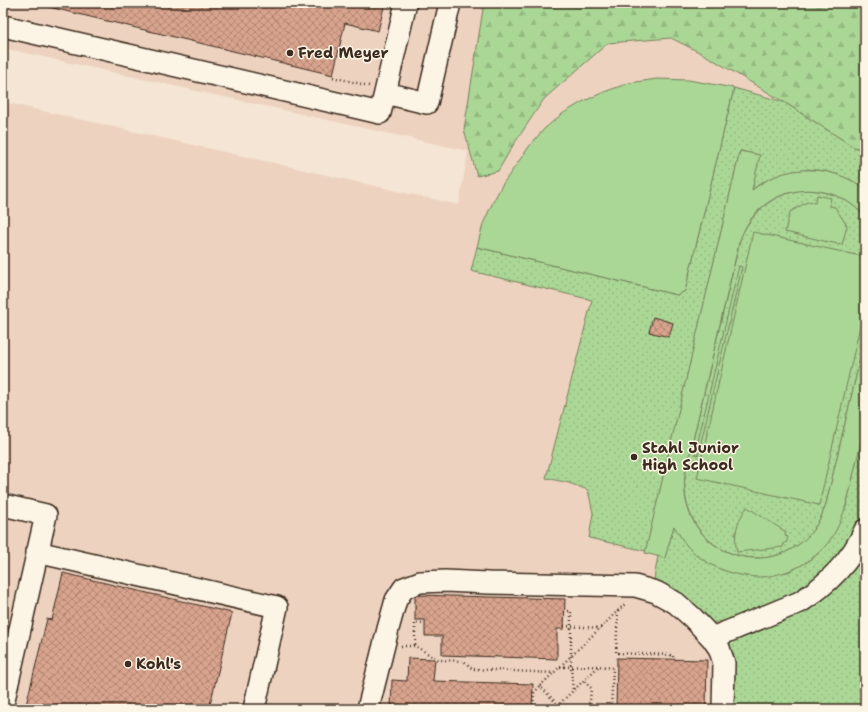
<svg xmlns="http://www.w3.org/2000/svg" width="868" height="712" viewBox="0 0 868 712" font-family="'Shantell Sans',sans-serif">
<defs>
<pattern id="grass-dots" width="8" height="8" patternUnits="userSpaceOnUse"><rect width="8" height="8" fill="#abd796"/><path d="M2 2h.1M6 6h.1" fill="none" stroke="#94b981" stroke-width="1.8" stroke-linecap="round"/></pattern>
<pattern id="forest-firs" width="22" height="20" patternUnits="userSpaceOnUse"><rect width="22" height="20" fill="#abd796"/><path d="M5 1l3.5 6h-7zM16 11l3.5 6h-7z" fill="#94b981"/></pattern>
<pattern id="building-cross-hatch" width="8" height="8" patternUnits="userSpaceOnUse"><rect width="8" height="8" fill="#d9a48e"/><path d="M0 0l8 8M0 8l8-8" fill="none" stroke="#b18673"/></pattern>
</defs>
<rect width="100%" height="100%" fill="#f5e5d4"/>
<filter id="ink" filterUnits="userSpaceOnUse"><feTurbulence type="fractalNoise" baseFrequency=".025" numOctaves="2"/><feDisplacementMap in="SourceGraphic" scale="8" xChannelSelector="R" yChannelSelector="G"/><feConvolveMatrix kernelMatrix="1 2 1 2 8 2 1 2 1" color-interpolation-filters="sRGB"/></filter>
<g filter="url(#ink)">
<!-- built -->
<path fill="#edd2bf" d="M3,3h698l164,29v677h-862v-607l456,103 9,-54 -465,-103z"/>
<!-- grass -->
<path fill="url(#grass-dots)" stroke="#73805a" d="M734,88l50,14 70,45 11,3v39l-12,-8 -17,-7 -13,-3 -15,-2 -46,13 -10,8 7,-35 -19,-4 -94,400 -57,-13 4,-25 -5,-23 -19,-7 -23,-5 46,-178 -121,-29 6,-24 200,48 8,-4z
M804,190c23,0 46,8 61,27v121l-39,166c-27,88 -150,62 -141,-30l56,-238c14,-27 32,-42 63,-46z
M865,423v96l-12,24 -55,55 -59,21 -29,4 -56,-42 1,-8 3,-17 7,1 9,-32 13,20 15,14 18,10 25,7 43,-4 19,-10 13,-10 26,-45z
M865,536v173h-135l-5,-63 5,-7 46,-23z"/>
<!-- forest -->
<path fill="url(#forest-firs)" stroke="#73805a" d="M484,3h282l14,3 1,-3h84v147l-11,-3 -70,-45 -79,-47 -34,-17 -63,5 -64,56 -32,48 -14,24 -21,5 -13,-47z"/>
<!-- pitch -->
<path fill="#abd796" stroke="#73805a" d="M657,79l31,1 46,8 -49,203 -8,4 -200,-48 6,-23 9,-20 10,-19 29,-41 13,-15 18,-15 20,-12 22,-10 25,-9z
M740,151l20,4 -8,35c8,-6 15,-11 24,-14 29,-12 64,-6 89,13v28c-26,-32 -75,-36 -105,-8 -10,9 -17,21 -21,34l-54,231c-10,92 114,118 141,30l39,-166c0,19 0,38 0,58 0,9 1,18 0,27 -2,15 -7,30 -10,45 -10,43 -15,78 -59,100 -12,5 -25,9 -38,9 -27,-1 -52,-11 -71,-31 -5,-6 -9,-14 -13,-20l-9,32 -20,-5z
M817,195l14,3 -2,8 6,1 12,19 -5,19 -57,-13 5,-20 17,-10 8,1z
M753,232l112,25v47l-46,201 -122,-27z
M739,266l3,1 -44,188 -3,-1z
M747,507l39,25 -1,4 3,1 -2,6h-2l-1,4 -46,5c-4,-17 0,-31 10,-45z"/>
<!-- building -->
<path fill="url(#building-cross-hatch)" stroke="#3b2a1e" d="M32,3h353l-7,28 -33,-8 -12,52z
M653,317l20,6 -4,14 -20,-5z
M63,573l169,40 -23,96h-184l22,-90 5,1z
M415,595l150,4 -1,30h-7v30l-115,-4v-19h-17v-16h-10z
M408,658l27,1 -2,22 100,3 -1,25h-141l1,-29 15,1z
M617,658l90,2 -1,49h-90z"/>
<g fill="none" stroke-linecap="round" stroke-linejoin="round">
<defs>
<path id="minor" d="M406,3l-21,90 42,10 23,-100
M3,26l377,87 5,-20
M3,505l43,10 -43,189
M37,552l240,55 -23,102
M712,638l88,-36c27,-17 52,-42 65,-72
M368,709l20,-80 8,-29 8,-12 16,-6 25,-1 43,2 147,3 21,6 20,11 16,14 20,21 7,10 5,15 -1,46"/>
</defs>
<!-- minor casing -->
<use href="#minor" stroke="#3b2a1e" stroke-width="24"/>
<!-- path -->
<path stroke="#3b2a1e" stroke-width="2.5" stroke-dasharray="1 3" stroke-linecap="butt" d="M333,77l36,9
M564,611h7v56l2,25
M618,611l-2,42 57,2v4
M422,623h-7v23l24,14 25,1 8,8 82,4
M564,626l37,2
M401,646h14
M560,667l38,-1 15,2 -2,41
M533,709l1,-16 6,-7
M554,709l44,-42
M562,709l-22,-23 85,-82
M583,709l7,-7 1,-14 -7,-7"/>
<!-- minor -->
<use href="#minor" stroke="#fcf5e5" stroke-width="21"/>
</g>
</g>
<!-- markers -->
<g fill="#3b2a1e" stroke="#fcf5e5" stroke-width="1.5">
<circle cx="290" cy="53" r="4"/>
<circle cx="634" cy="457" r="4"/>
<circle cx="128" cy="664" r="4"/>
</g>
<g text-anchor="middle" stroke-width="3" stroke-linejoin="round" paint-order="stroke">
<!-- poi labels -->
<g font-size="15" font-weight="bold" fill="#3b2a1e" stroke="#fcf5e5" text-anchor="start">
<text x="298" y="58">Fred Meyer</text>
<text x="642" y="453">Stahl Junior<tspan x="642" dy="17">High School</tspan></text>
<text x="136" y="669">Kohl's</text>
</g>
</g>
<!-- margin -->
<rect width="868" height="712" fill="none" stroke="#fcf5e5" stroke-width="16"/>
<rect x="8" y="8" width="852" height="696" fill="none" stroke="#3b2a1e" stroke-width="1.5" filter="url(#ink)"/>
</svg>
